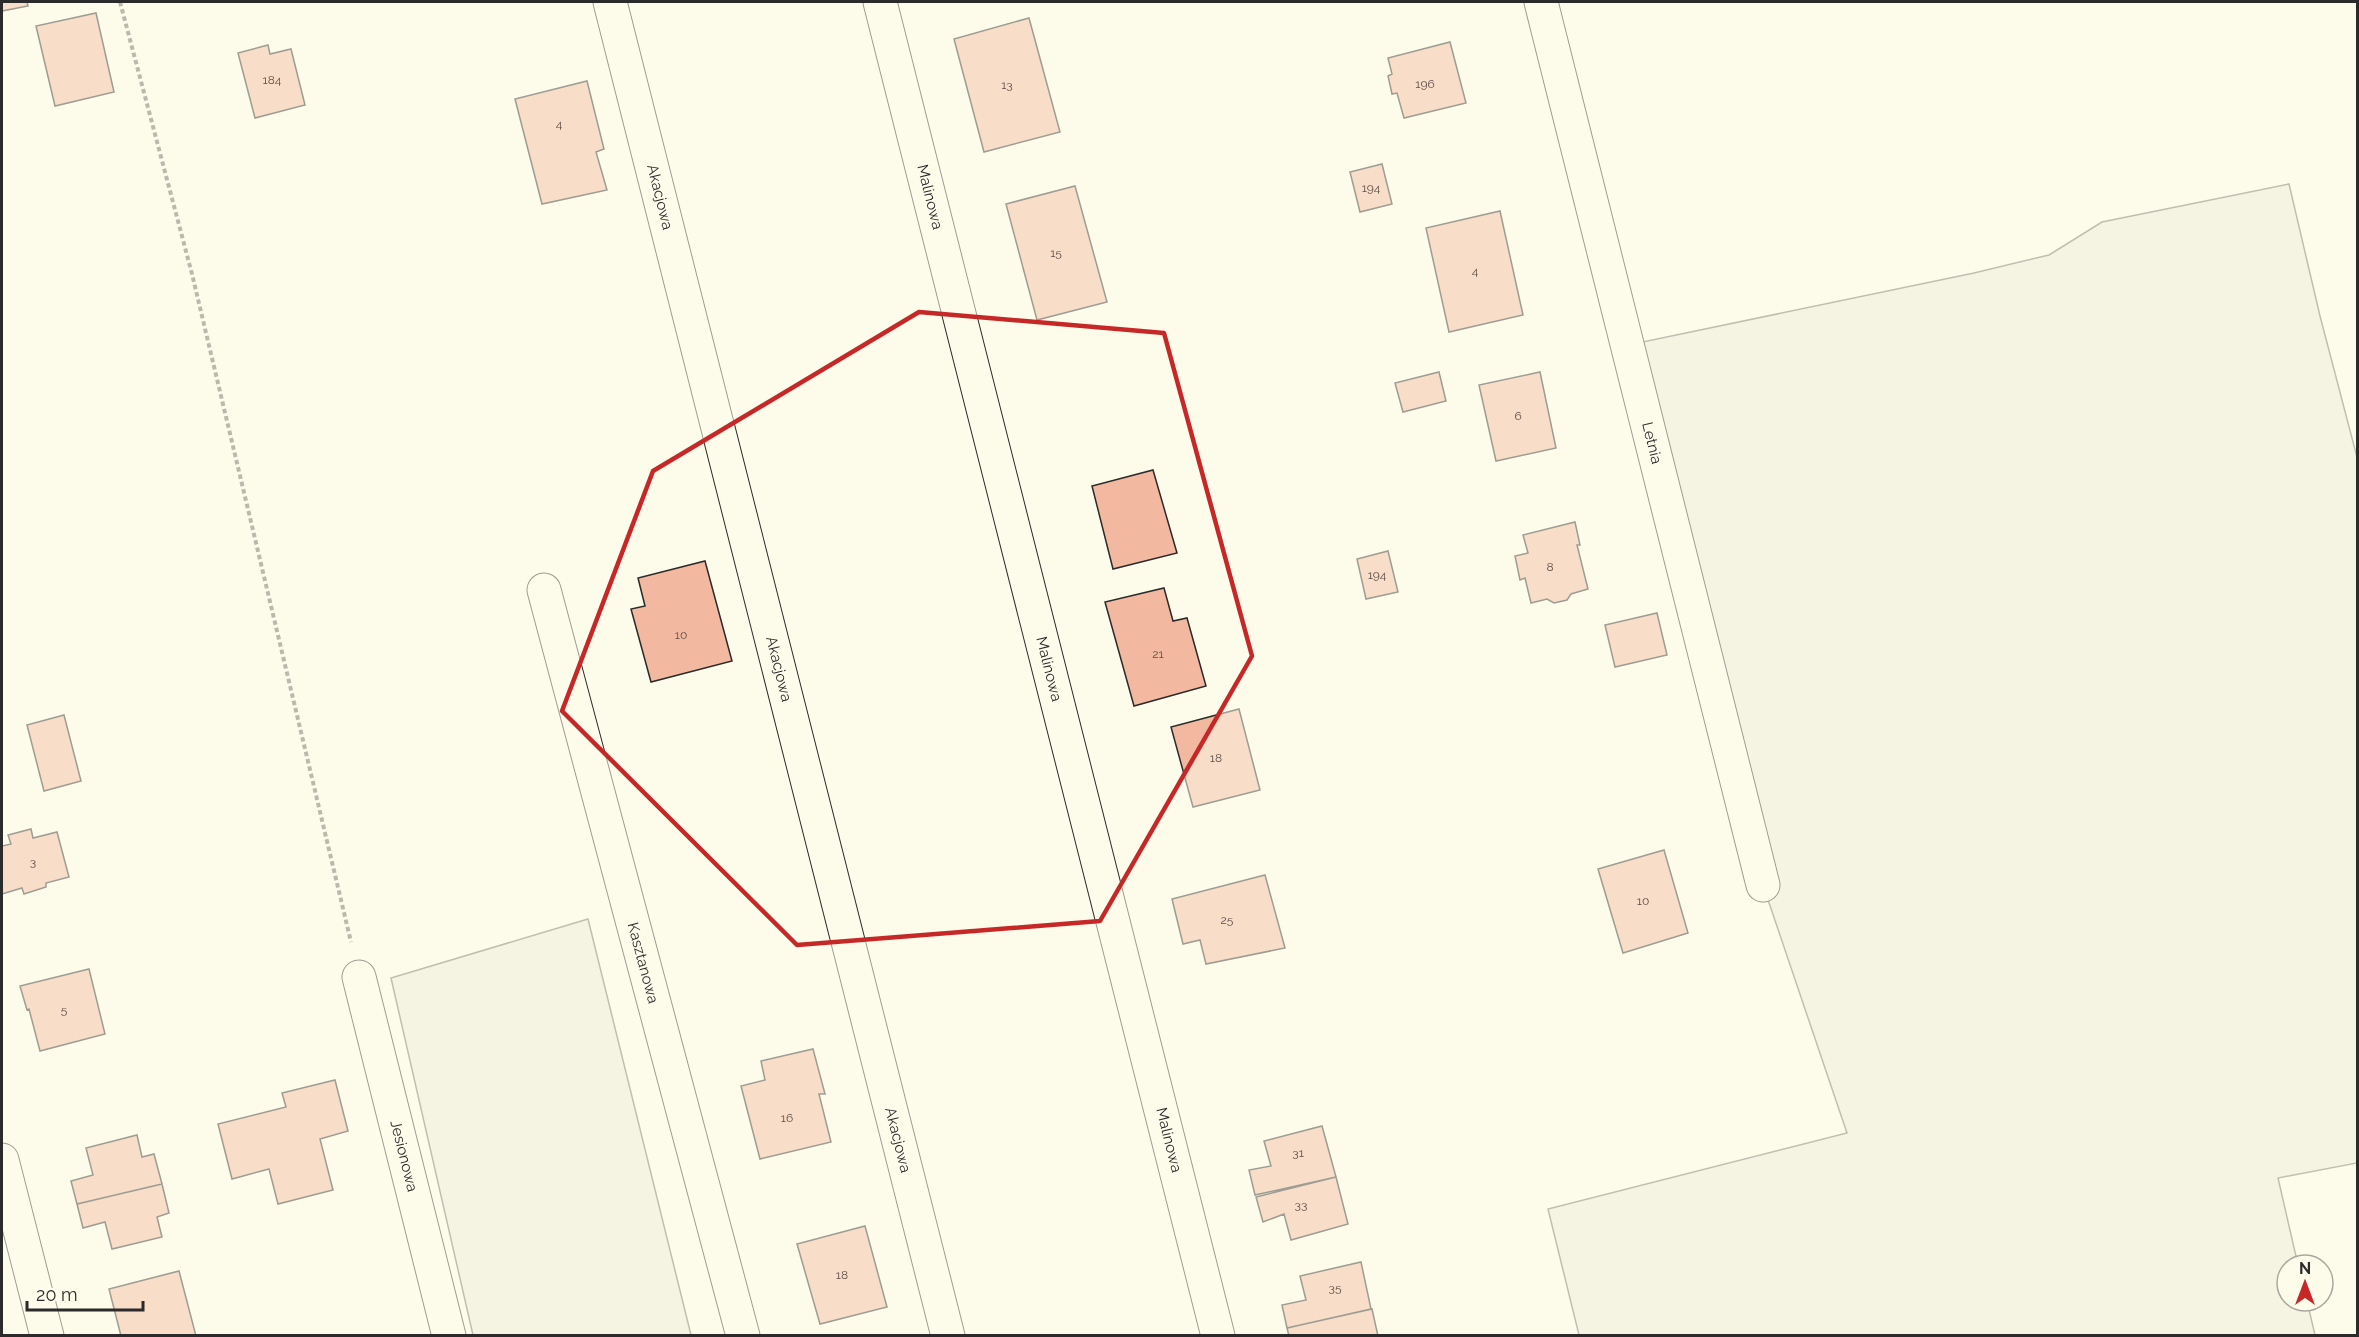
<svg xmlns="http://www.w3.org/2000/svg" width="2359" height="1337" viewBox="0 0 2359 1337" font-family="Raleway,sans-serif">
<rect width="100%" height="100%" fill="#fdfbea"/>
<!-- green -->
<path fill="#ecebdb" stroke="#74746e" stroke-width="1.5" d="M2289,184l31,132 38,145 -1,702 -79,15 20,87h-11v36h20l8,34h-736l-31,-126 299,-76 -84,-248 -135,-540 346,-72 75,-18 53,-33z
M588,919l103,416h-218l-82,-357z"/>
<!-- building -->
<path fill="#f2b8a0" stroke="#2b2b2b" stroke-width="1.5" d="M2,2h25l1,4 -26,5z
M96,13l18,79 -59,14 -19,-80z
M1029,18l31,114 -76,20 -30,-113z
M1450,42l16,61 -62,15 -7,-25 -5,1 -4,-18 4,-2 -4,-16z
M268,45l2,9 21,-5 14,56 -50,13 -17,-65z
M587,81l17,68 -8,3 11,38 -65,14 -27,-105z
M1382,164l10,40 -32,8 -10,-40z
M1075,186l32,116 -70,18 -31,-116z
M1500,211l23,104 -74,17 -23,-104z
M1439,372l7,29 -43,11 -8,-29z
M1540,372l16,76 -60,13 -17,-76z
M1153,470l24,83 -64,16 -21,-83z
M1575,522l5,23h-3l11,44 -17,5 -4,6 -13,3 -7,-4 -16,4 -6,-25 -5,2 -5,-24 13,-3 -5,-18z
M1388,551l10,41 -32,7 -9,-40z
M705,561l27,100 -81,21 -20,-73 14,-3 -7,-28z
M1164,588l9,33 14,-3 19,68 -72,20 -29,-104z
M1657,613l10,42 -52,12 -10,-42z
M1239,709l21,81 -67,17 -22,-80z
M64,715l17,66 -37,10 -17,-66z
M31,829l2,9 24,-6 12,45 -23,6v4l-22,7 -2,-6 -20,6v-48l9,-2 -3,-9z
M1664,850l24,83 -65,20 -25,-84z
M1265,875l20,73 -79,16 -6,-24 -17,4 -11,-45z
M89,969l16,65 -65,17 -11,-42 -2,1 -7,-24z
M813,1049l12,45h-6l12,48 -71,17 -19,-73 24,-6 -4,-19z
M335,1080l13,51 -28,8 13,51 -55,14 -9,-35 -37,10 -14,-55 68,-17 -4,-14z
M1322,1126l14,51 -81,18 -6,-25 22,-4 -7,-25z
M137,1135l5,22 12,-3 8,30 -85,20 -6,-23 22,-6 -7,-27z
M1336,1177l12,47 -57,16 -7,-26 -21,8 -7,-25z
M162,1184l7,29 -12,4 5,20 -50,12 -7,-27 -22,6 -6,-24z
M865,1226l22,81 -67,17 -23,-80z
M1361,1262l10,47 -84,19 -5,-23 24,-5 -6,-24z
M179,1271l17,65h-75l-12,-47z
M1372,1309l6,27h-89l-2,-8z"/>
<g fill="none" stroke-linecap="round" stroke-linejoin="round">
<defs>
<path id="minor" d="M610,2l338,1334
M880,2l338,1334
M1541,2l222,883
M544,590l199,746
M359,977l90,359
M2,1160l45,176"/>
</defs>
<!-- minor casing -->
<use href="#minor" stroke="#2b2b2b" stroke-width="35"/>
<!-- path -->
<path stroke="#6a6964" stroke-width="4" stroke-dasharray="4.5 3" stroke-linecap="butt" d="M120,2l72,272 159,668"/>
<!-- minor -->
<use href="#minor" stroke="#fdfbea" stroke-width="33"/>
</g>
<!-- marked area -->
<path d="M0 0H2359V1337H0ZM919,312l245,21 88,323 -152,265 -303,24 -235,-234 91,-240z" fill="#fdfbea" fill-opacity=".55" fill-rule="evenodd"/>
<path fill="none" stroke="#c62828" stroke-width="4.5" stroke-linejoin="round" d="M919,312l245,21 88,323 -152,265 -303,24 -235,-234 91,-240z"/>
<g text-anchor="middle" stroke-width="4.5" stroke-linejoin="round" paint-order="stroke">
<!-- number labels -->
<g font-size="12" fill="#5d4e48">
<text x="272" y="84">184</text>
<text x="1425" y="88">196</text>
<text x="1007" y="89">13</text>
<text x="559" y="128">4</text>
<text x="1371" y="192">194</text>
<text x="1056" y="257">15</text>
<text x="1475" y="275">4</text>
<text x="1518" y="420">6</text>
<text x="1550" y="571">8</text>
<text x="1377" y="579">194</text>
<text x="681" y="639">10</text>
<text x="1158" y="658">21</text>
<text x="1216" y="762">18</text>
<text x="33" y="866">3</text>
<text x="1643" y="905">10</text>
<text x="1227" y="924">25</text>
<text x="64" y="1014">5</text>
<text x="787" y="1122">16</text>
<text x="1298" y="1157">31</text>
<text x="1301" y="1209">33</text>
<text x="842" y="1279">18</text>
<text x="1335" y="1292">35</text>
</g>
<!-- street labels -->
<g font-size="15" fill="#2b2b2b" stroke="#fdfbea">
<text transform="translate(660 197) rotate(76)" y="5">Akacjowa</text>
<text transform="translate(930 197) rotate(76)" y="5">Malinowa</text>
<text transform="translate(1652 443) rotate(76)" y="5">Letnia</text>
<text transform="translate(779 669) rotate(76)" y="5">Akacjowa</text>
<text transform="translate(1049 669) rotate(76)" y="5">Malinowa</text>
<text transform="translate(643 963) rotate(75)" y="5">Kasztanowa</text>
<text transform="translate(898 1140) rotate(76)" y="5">Akacjowa</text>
<text transform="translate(1169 1140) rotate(76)" y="5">Malinowa</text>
<text transform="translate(404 1156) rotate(76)" y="5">Jesionowa</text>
</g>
</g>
<!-- border -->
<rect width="2359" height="1337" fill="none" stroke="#2b2b2b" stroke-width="6"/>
<!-- north arrow -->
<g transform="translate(2305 1283)"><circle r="28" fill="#fdfbea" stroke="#a9a89e" stroke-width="1.5"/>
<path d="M0-4.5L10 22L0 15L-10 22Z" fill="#c62828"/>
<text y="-9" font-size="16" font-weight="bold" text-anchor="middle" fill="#2b2b2b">N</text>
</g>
<!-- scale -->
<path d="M27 1301v9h116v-9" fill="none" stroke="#2b2b2b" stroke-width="3"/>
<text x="36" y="1301" font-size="18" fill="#2b2b2b" stroke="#fdfbea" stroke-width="4.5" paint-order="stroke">20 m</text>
</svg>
